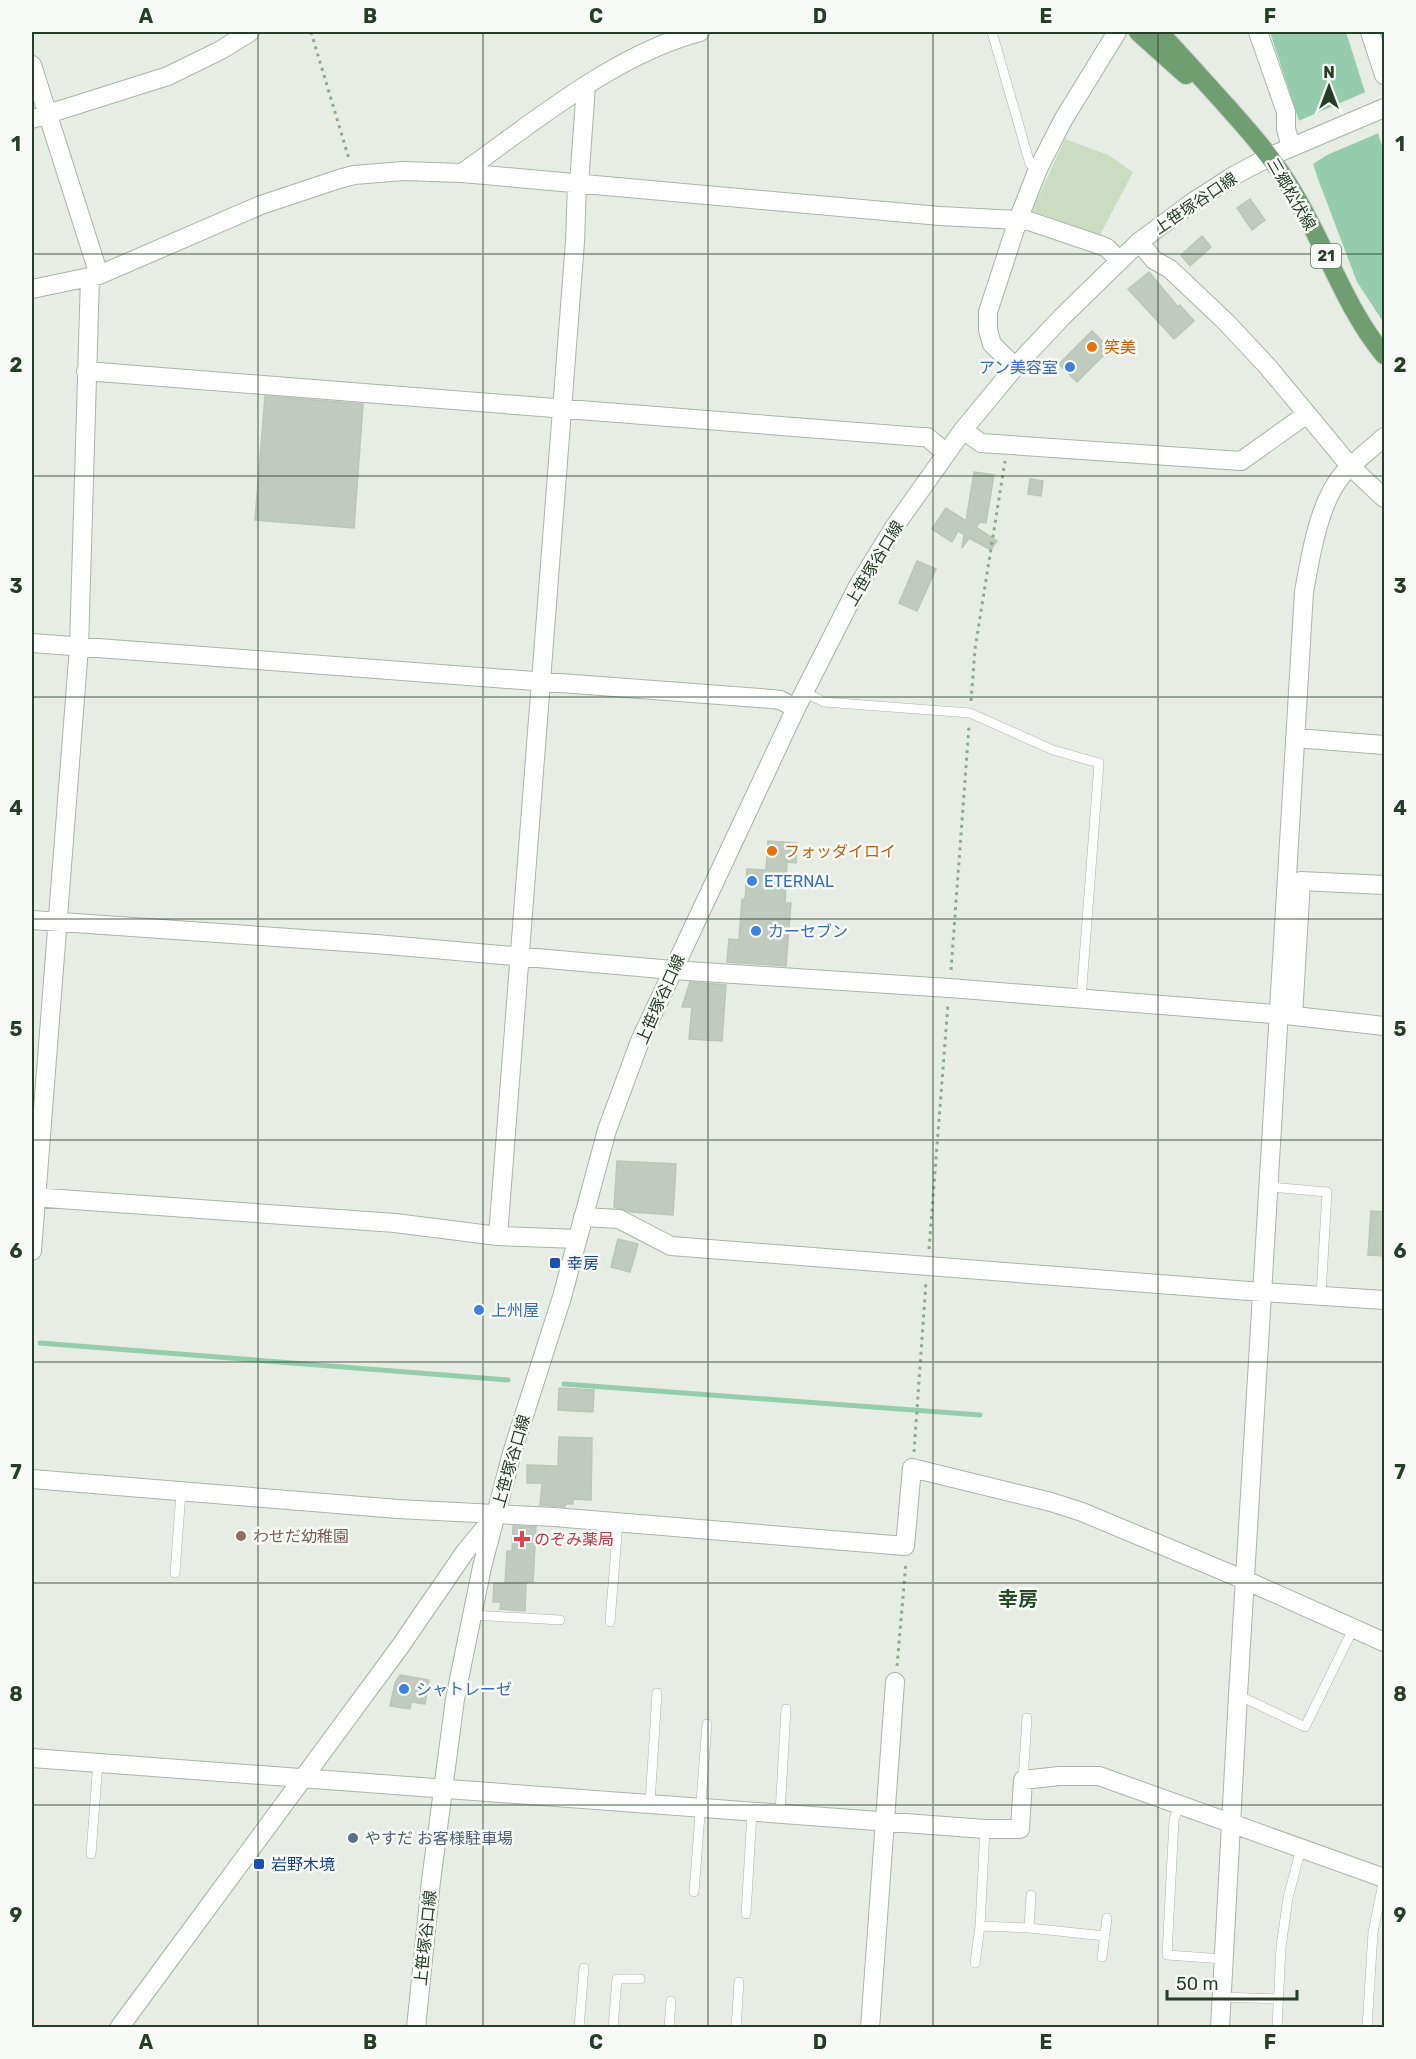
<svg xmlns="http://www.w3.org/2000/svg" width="1416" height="2059" viewBox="0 0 1416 2059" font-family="Rubik,'Noto Sans JP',sans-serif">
<rect width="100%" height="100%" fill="#e7ede5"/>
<!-- green -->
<path fill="#ccdcc1" d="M1065,139l43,16 25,17 -33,63 -68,-24z"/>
<!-- water -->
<path fill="#94ccad" d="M1270,32h76l38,120v171l-27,-41 -39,-103z"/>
<!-- pier -->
<path fill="#e7ede5" d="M1368,91l13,41 -54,23 -17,11 -14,-44z"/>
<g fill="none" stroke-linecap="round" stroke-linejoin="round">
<!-- stream -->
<path stroke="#94ccad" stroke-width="5" d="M40,1343l468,37
M564,1384l416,31"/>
</g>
<!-- building -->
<path fill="#c0cabe" stroke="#bac6b8" stroke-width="1.5" d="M1250,199l15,21 -13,10 -15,-22z
M1202,236l9,11 -21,19 -9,-11z
M1149,272l29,35 2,-2 14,16 -20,18 -46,-50z
M1092,331l18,18 -33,33 -18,-18z
M265,396l98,8 -9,124 -99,-8z
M974,472l20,3 -8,48 -6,-1 -4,5 21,14 -6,9 -22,-12 -7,10 2,-13 -6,-4 -6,11 -20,-13 14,-21 20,13z
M1030,479l13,2 -2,15 -13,-2z
M917,561l19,8 -19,42 -18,-8z
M768,841l29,2 -1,20 -9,-1 -2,41h6l-5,63 -59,-4 2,-23 10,1 3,-41 3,1 2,-31 19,1z
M690,982l36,3 -4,56 -33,-2 3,-32h-10z
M617,1161l59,3 -3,51 -42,-3 -17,-5z
M1371,1211l13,1v44l-16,-1z
M618,1239l20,5 -8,28 -19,-5z
M559,1388l35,2 -1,22 -35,-2z
M559,1437l33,1 -1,62 -18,-1v5h-8v3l-25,-2 2,-22h-15v-18l31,1z
M513,1526l23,1 -3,55h-7l-1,29 -25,-2 1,-7h-8l1,-19 11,1 2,-33h5z
M400,1675l29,5 -4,24 -14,-2 -1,7 -20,-3 5,-23z"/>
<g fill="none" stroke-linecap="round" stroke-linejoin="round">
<defs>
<path id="lane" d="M992,32l38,132 8,5
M804,692l20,10 146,11 83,37 46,13 -18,236
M1269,1187l58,5 -6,103
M175,1573l6,-81
M472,1615l88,5
M610,1622l8,-99
M1238,1695l67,32 49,-100
M1023,1780l4,-62
M650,1803l7,-110
M1179,1805l-5,15 -7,135 57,4
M780,1813l6,-104
M91,1854l7,-92
M694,1892l13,-168
M746,1914l6,-102
M980,1926l49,2 76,8
M1029,1928l2,-33
M1102,1957l5,-39
M975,1963l5,-37 5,-97
M1222,1997l56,2
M579,2028l5,-60
M613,2028l4,-49h23
M669,2028l2,-27
M736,2028l3,-46
M1277,2028l4,-81 7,-49 13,-50
M1367,2028l6,-96 11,-53"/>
<path id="street" d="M1258,32l28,80v17l5,18
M1370,32l14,43
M32,65l67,210
M32,119l136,-43 53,-26 29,-18
M462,173c72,-51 153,-119 238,-141
M579,184l7,-98
M1139,242l15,18 16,9 57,54 41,44 82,99 34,32
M32,289l67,-14 162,-70 78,-26 15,-4 50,-4 58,2 478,43 78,4 11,1 71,24 7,3 12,12
M86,371l835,66h6l19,16
M963,430l18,13 260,18 66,-47
M32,643l740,56 8,1 16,8
M1295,738l89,7
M32,920l344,24 297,26 276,18 337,27 98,11
M1293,1016l8,-135 83,4
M32,1197l363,26 103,13 79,3
M583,1217l36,2 52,27 591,46 122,8
M498,1236l77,-994 2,-58
M32,1251l47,-604 11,-370
M32,1479l366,30 156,8 351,29 7,-78 139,34 31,10 163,68 139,62
M32,1758l953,71h35l3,-49 36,-4h40l285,102
M870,2028l25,-346
M1220,2028l18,-333 66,-1103c6,-34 15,-91 39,-118 12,-13 28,-25 41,-37"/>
<path id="secondary" d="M1015,367l-23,-23 -4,-14v-18l30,-92 20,-51 25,-49 54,-88
M119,2028l280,-380 66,-96 28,-34
M416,2028l15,-147 24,-182 27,-132 30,-114 50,-156 45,-167 33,-89 156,-333 62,-122 37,-60 68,-96 52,-63 47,-50 77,-75 54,-40 42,-27 36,-19 113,-48"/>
<path id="primary" d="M1138,32l48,43
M1159,32c22,23 43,47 64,70 26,29 51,57 70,90 33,54 51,114 91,163"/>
</defs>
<!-- lane casing -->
<use href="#lane" stroke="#a9b5a8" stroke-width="10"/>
<!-- street casing -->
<use href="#street" stroke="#a9b5a8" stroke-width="20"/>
<!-- secondary casing -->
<use href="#secondary" stroke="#a3b5a2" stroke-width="20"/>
<!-- primary casing -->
<use href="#primary" stroke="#c2c9c3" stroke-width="20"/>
<!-- path -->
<path stroke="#8aad89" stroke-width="3" stroke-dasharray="3 4.5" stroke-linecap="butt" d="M311,32l38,127
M971,701l4,-52 30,-188
M951,970l18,-244
M929,1249l19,-245
M914,1452l12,-170
M897,1666l9,-104"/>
<!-- lane -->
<use href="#lane" stroke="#fff" stroke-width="9"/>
<!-- street -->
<use href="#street" stroke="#fff" stroke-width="18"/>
<!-- secondary -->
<use href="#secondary" stroke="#fff" stroke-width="18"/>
<!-- primary -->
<use href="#primary" stroke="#6f9e70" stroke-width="18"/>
</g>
<!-- grid -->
<path fill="none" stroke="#263d27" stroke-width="1.5" stroke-opacity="0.55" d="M258,32v1996M483,32v1996M708,32v1996M933,32v1996M1158,32v1996M32,254h1352M32,476h1352M32,697h1352M32,919h1352M32,1140h1352M32,1362h1352M32,1583h1352M32,1805h1352"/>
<!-- markers -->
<g fill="#e8710a" stroke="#f7faf6" stroke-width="2">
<circle cx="1092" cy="347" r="6"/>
<circle cx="772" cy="851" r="6"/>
</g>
<g fill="#3f7fe0" stroke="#f7faf6" stroke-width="2">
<circle cx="1070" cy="367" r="6"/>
<circle cx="752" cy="881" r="6"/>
<circle cx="756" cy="931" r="6"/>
<circle cx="479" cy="1310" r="6"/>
<circle cx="404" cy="1689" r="6"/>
</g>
<g fill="#1a4fb4" stroke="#f7faf6" stroke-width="2">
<rect x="549" y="1257" width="12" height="12" rx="3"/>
<rect x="253" y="1858" width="12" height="12" rx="3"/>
</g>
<circle fill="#8d6e63" stroke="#f7faf6" stroke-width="2" cx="241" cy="1536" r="6"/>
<path fill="#e0444e" stroke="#f7faf6" stroke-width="2" d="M519 1530h6v6h6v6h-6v6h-6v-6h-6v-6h6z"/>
<circle fill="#5c6f8a" stroke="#f7faf6" stroke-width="2" cx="353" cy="1838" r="6"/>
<g text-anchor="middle" stroke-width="5" stroke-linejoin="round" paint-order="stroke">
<!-- shield labels -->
<rect fill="#f7faf6" stroke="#657665" stroke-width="1.5" x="1311" y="244" width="30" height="24" rx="4.5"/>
<g font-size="15" font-weight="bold" fill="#263d27">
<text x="1326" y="261">21</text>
</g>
<!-- street labels -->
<g font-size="16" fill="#263d27" stroke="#f7faf6">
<text transform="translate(1292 194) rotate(60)" y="6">三郷松伏線</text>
<text transform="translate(1195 203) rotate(-34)" y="6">上笹塚谷口線</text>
<text transform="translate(874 563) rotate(-59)" y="6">上笹塚谷口線</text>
<text transform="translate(660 999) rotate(-66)" y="6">上笹塚谷口線</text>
<text transform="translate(511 1461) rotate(-74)" y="6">上笹塚谷口線</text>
<text transform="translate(425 1938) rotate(-84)" y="6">上笹塚谷口線</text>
</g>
<!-- food labels -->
<g font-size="16" fill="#c56008" stroke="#f7faf6" text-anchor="start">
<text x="1104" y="353">笑美</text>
<text x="784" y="857">フォッダイロイ</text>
</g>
<!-- shop labels -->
<g font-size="16" fill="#366cbe" stroke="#f7faf6" text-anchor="start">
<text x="1058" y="373" text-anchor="end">アン美容室</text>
<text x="764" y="887">ETERNAL</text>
<text x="768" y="937">カーセブン</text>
<text x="491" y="1316">上州屋</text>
<text x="416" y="1695">シャトレーゼ</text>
</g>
<!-- transit labels -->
<g font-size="16" fill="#164399" stroke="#f7faf6" text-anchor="start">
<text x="567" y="1269">幸房</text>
<text x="271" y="1870">岩野木境</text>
</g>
<!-- education labels -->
<g font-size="16" fill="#785e54" stroke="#f7faf6" text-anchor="start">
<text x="253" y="1542">わせだ幼稚園</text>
</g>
<!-- health labels -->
<g font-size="16" fill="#be3a42" stroke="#f7faf6" text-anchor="start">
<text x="534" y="1545">のぞみ薬局</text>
</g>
<!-- service labels -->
<g font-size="16" fill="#4e5e75" stroke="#f7faf6" text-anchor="start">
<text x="365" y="1844">やすだ お客様駐車場</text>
</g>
<!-- quarter labels -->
<g font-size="20" font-weight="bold" fill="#244e26" stroke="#f7faf6">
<text x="1018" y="1606">幸房</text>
</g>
</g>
<!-- border -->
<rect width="1416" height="2059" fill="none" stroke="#f7faf6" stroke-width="66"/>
<!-- north arrow -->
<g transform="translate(1329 87)" stroke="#f7faf6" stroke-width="4.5" paint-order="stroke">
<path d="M0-4.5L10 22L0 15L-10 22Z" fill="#263d27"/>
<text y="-9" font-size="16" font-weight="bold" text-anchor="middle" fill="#263d27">N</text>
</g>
<!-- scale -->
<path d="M1167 1990v9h130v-9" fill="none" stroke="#263d27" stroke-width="3"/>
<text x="1176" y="1990" font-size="18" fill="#263d27" stroke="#f7faf6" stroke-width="4.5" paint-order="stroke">50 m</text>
<rect x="33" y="33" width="1350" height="1993" fill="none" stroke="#263d27" stroke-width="2"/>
<g font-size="20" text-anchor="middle" font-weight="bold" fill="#263d27">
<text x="146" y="23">A</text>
<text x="370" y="23">B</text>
<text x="596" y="23">C</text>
<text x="820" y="23">D</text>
<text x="1046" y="23">E</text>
<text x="1270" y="23">F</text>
<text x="16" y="151">1</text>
<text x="1400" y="151">1</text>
<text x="16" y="372">2</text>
<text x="1400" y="372">2</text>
<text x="16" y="593">3</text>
<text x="1400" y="593">3</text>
<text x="16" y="815">4</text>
<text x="1400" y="815">4</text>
<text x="16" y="1036">5</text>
<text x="1400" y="1036">5</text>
<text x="16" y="1258">6</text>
<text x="1400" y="1258">6</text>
<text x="16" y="1479">7</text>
<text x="1400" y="1479">7</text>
<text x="16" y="1701">8</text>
<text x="1400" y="1701">8</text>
<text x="16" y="1922">9</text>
<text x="1400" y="1922">9</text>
<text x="146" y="2049">A</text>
<text x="370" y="2049">B</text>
<text x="596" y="2049">C</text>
<text x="820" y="2049">D</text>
<text x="1046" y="2049">E</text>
<text x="1270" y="2049">F</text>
</g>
</svg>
